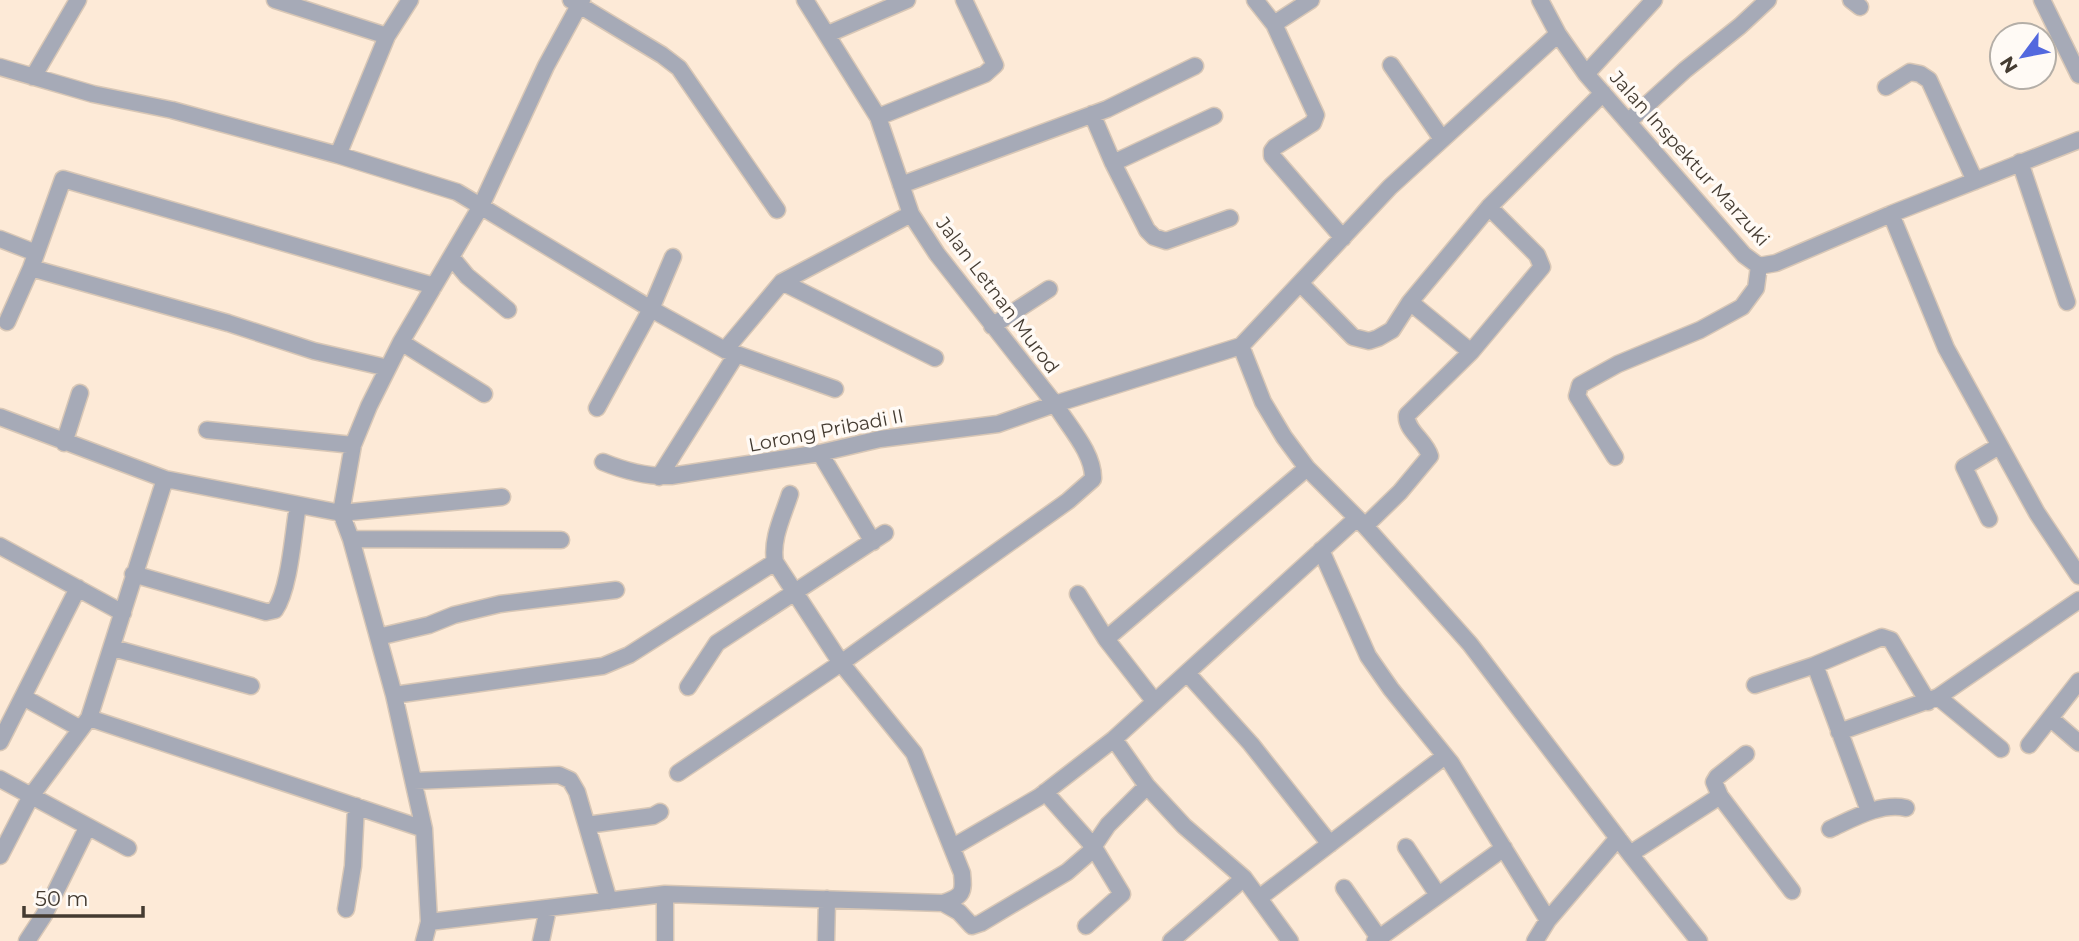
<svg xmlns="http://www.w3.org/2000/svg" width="2079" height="941" viewBox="0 0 2079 941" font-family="Montserrat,sans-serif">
<rect width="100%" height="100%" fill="#fdead7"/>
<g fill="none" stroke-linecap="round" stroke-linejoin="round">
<defs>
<path id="minor" d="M275,0l112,36
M571,0l91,55 17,13 98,142
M805,0l73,117 33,97 26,40 118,150 186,-58
M1255,0l19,24 37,-24
M1540,0l18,34 28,40 158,181 15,11 17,-3 115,-49 188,-74
M1851,0l9,7
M2042,0l37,75
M1274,24l42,91 -3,8 -38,24 -3,4v5l71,82
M828,34l79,-34
M1558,34l-168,153 -149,159 22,56 21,35 23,31 58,58 105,118 160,210 69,87
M1391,65l51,74
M0,67l93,27 79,16 166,45 119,37 194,117 74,41 110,39
M1586,74l68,-74
M33,77l45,-77
M1886,87l24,-15 10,2 9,6 46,101
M1092,114l21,49 34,67 7,7 12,4 64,-23
M878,117l107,-43 10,-9 -31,-65
M1628,122l57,-52 55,-44 28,-26
M338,155l49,-119 23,-36
M2020,162l47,140
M1113,163l101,-47
M901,185l206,-76 88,-43
M1891,214l55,134 91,165 42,63
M0,239l36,14
M452,258l15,18 41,34
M31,268l197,55 86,28 74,17
M782,282l153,76
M1300,283l53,54 16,4 9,-3 14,-8 18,-28 79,-95 114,-114
M1410,302l61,50
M7,322l24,-54 32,-89 371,107
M992,326l57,-37
M401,342l83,52
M725,350l57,-68 129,-68
M597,408l54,-99 22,-52
M0,417l165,62 176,34 161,-16
M207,430l146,15
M64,443l16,-50
M820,453l53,89
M1615,457l-38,-61 3,-11 38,-21 82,-34 42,-23 14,-19 3,-22
M603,462c22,9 44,15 68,14l149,-23 60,-14 118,-15 57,-20c13,22 39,49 38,75l-25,22 -227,162 -163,110
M659,477l77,-122
M165,479l-76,239 335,111
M1989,519l-25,-52 35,-21
M1365,526l35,-34 30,-36c-4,-15 -25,-26 -23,-41l64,-63 71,-85 -5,-12 -48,-48
M351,539l210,1
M0,546l123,67
M1321,550l47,106 23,33 60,74 97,157
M133,574l133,38 9,-2c15,-22 18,-77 23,-105
M1078,594l28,45
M378,637l51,-12 25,-10 46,-11 116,-14
M113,648l138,38
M1815,665l67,-28 9,3 37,62
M1187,673l64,71 79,100
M1755,685l60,-20 54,146
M688,687l29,-44 168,-110
M394,695l209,-29 26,-11 146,-93
M23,697l58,32
M1938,697l63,52
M1155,702l-49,-63 201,-171
M2050,718l29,25
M1839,732l99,-35 141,-97
M1114,739l33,47 37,40 60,52 46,63
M0,742l78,-154
M2029,745l50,-64
M1746,754l-29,23 -3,5 6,14 72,95
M0,779l128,69
M414,781l145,-6 11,5 7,12 32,109
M1045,792l48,54 29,48 -36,32
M587,825l66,-9 7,-4
M1830,829c22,-10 51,-27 76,-21
M953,847l86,-50 75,-58 243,-221
M1406,847l32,48
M1630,854l90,-58
M0,856l31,-60 58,-78
M1344,888l35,50
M1259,898l186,-142
M943,903l16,9 13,14 9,-3 86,-51 22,-19 19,-28 39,-39
M346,909l7,-43 3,-60
M429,922l236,-28 278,9c20,-7 21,-10 19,-30l-48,-120 -73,-90 -66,-101c-4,-23 8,-46 15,-68
M27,941l17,-26 43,-87
M424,941l5,-19 -5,-93 -30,-134 -43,-156 -10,-26 12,-68 16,-39 32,-64 80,-136 65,-140 36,-66
M541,941l7,-32
M665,941v-47
M826,941l1,-42
M1171,941l73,-63
M1375,941l129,-93
M1535,941l13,-21 70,-82"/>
</defs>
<!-- minor casing -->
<use href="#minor" stroke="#d8c7b6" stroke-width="19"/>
<!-- minor -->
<use href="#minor" stroke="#a6aab7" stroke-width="16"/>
</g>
<g text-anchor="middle" stroke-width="7" stroke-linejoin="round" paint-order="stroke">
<!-- street labels -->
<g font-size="19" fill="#443b31" stroke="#fffaf5">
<text transform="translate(1690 158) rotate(48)" y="7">Jalan Inspektur Marzuki</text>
<text transform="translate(998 295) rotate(53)" y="7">Jalan Letnan Murod</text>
<text transform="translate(826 430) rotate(-11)" y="7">Lorong Pribadi II</text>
</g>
</g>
<!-- north arrow -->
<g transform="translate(2023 56) rotate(238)"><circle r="33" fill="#fffaf5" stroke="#b4aea7" stroke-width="2"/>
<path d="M0-5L12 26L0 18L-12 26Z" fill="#5368de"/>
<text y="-10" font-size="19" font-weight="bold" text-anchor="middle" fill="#443b31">N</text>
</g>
<!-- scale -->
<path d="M24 906v10h119v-10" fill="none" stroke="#443b31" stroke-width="3.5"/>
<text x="35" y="906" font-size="21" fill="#443b31" stroke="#fffaf5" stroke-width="5" paint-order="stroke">50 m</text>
</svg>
